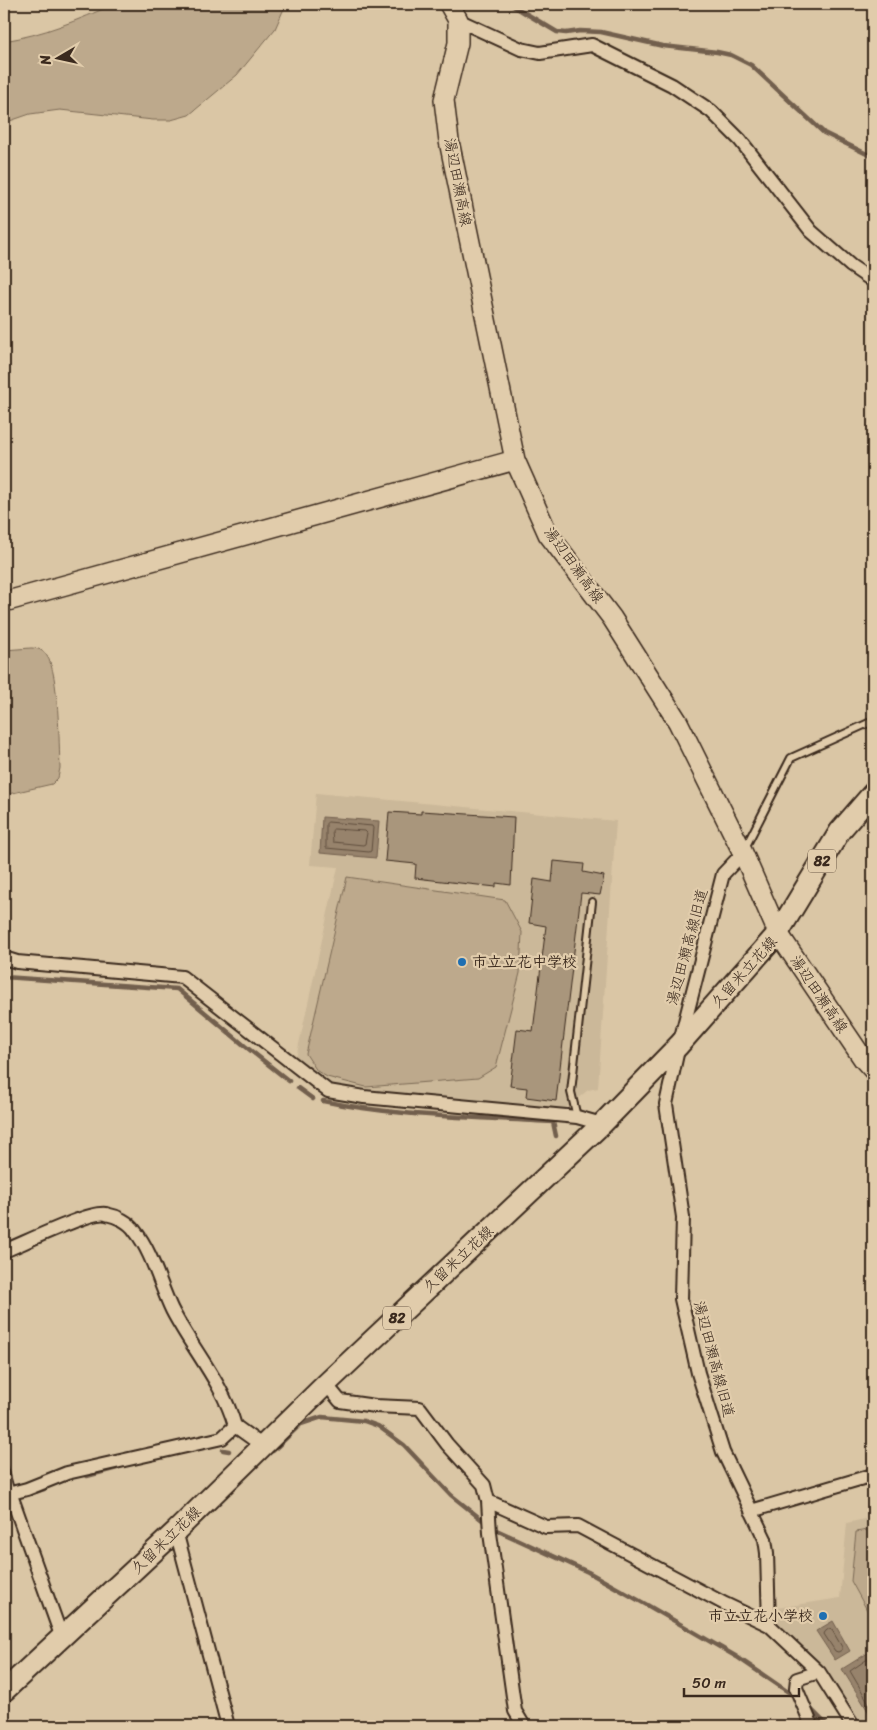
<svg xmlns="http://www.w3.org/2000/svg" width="877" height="1730" viewBox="0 0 877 1730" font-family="Sriracha,'Klee One',sans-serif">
<rect width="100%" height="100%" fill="#dac6a5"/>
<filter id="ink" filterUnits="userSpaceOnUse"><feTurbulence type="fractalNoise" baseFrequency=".02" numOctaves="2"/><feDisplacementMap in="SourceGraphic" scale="10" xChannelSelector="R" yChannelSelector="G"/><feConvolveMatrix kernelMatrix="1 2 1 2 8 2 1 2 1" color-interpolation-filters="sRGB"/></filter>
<g filter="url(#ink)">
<!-- built -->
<path fill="#cbb899" d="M316,793l300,28 -18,267 -10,2 -29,24 -226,-26 -23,-11 -14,-19 42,-191 -28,-2z
M873,1517v209h-15l-31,-54 -51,-43 -5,-20 69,-11 7,-75z"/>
<!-- green -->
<path fill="#bda98c" stroke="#7c6a55" d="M114,4h172l-11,25 -38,46 -48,40 -18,5h-18l-93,-10 -30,4 -26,9v-82c38,-6 75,-21 110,-37z
M31,648c7,0 12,2 16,8 12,17 12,88 13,112l-2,10 -6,6 -48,11v-145z
M347,877l158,23 17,32 -2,41 -24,94 -18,11 -112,9 -39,-10 -10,-6 -11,-17z
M873,1529v92l-22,-40 5,-49z"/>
<!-- water -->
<path fill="#97836c" stroke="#725f4d" d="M322,817l57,4 -3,37 -56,-5z
M833,1621l17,30 -15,9 -19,-29z
M871,1651l2,5v63l-31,-50z"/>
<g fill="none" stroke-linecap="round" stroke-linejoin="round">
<!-- shore -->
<path stroke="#604e3d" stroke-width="1" d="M328,822l44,4 1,2 -2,23 -2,1 -43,-4v-24z
M334,829l31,2 2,2 -2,11 -2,1 -30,-3 -1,-11z
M829,1629l3,1 10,17v3l-4,2 -3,-1 -11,-17 1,-2z
M873,1657l-4,1 -19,13 23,39"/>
<!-- stream -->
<path stroke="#725f4d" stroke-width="4.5" d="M510,4l47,28 9,1 14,-2 21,1 62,14 54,6 14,3 20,10 73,68 49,24
M4,977l173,12 68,57 44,35
M298,1088l15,11
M323,1101c74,16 155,16 230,21l3,14
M223,1450l6,1
M266,1451h7l28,-27 21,-7 42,4 14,5 26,19 47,50 35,28
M87,1476l30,-8
M35,1492l9,-3
M492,1528l96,44 59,33 90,52 60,41
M809,1707l19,19"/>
</g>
<!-- building -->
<path fill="#a9967c" stroke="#3b2a1e" d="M421,811l93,6 -3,68 -15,-2v4l-81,-9 1,-14 -31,-3 4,-49 32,2z
M554,861l30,3 -1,8 21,4 -4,19 -19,-2 -25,208 -30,-4 1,-9 -17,-2 7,-57 16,2 13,-105 -17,-3 5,-44 18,3z"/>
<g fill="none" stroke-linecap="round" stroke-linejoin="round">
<defs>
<path id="lane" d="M744,850l47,-92 82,-37
M577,1117l-6,-25 21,-190
M4,1468l7,25"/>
<path id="street" d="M458,20l63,29 19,4 52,-8 80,40 39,26 29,29 71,91 40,35 22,15
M743,853l-20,21 -44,171 -13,59 17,113 -2,82 17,74 25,79 42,87 2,14 2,72
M4,958l13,4 165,15 146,114 36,6 213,20 25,7
M4,1251c18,-7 87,-41 102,-37 11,2 23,8 29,17 17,21 25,54 37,79 20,39 51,73 63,116
M326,1384l14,17 35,5 45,2 27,36 37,41 4,16 2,32 25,178 9,15
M4,1495l23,-6 40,-16 155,-35 13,-12 28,20
M11,1495l51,143
M488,1501l58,26 32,-1 147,78 44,21 50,47 34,54
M751,1511l122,-36
M176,1531l52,195
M812,1726l-16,-38 1,-9 22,-7"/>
<path id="secondary" d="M449,4l9,16v23l-14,57 5,41 66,319 33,74 64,84 66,104 65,131 35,80 86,127 9,10
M4,602l511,-142"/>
<path id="primary" d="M4,1691l172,-160 150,-147 276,-260 77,-79 99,-112 62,-102 33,-38"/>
</defs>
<!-- lane casing -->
<use href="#lane" stroke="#3b2a1e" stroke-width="10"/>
<!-- street casing -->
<use href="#street" stroke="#3b2a1e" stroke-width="16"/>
<!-- secondary casing -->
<use href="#secondary" stroke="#3b2a1e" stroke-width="22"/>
<!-- primary casing -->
<use href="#primary" stroke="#3b2a1e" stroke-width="24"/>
<!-- lane -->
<use href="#lane" stroke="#e1ccab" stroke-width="6"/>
<!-- street -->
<use href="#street" stroke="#e1ccab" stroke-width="12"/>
<!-- secondary -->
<use href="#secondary" stroke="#e1ccab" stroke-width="19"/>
<!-- primary -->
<use href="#primary" stroke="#e1ccab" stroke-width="20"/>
</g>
</g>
<!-- markers -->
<g fill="#1f6fb2" stroke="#e1ccab" stroke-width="2">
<circle cx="462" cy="962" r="5"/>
<circle cx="823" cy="1616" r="5"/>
</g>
<g text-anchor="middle" stroke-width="4.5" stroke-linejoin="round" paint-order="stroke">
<!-- shield labels -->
<g fill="#e1ccab" stroke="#6d5b48" stroke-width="1">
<rect x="808" y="849.5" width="28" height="23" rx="4"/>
<rect x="383" y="1306.5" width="28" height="23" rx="4"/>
</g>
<g font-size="14" font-weight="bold" fill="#3b2a1e">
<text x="822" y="866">82</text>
<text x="397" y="1323">82</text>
</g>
<!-- street labels -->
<g font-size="15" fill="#3b2a1e" stroke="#e1ccab">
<text transform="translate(458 182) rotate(79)" y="5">湯辺田瀬高線</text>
<text transform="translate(574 565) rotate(54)" y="5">湯辺田瀬高線</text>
<text transform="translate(687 947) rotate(-75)" y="5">湯辺田瀬高線旧道</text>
<text transform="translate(744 972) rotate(-48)" y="5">久留米立花線</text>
<text transform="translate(819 994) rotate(56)" y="5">湯辺田瀬高線</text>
<text transform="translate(458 1259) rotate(-43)" y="5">久留米立花線</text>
<text transform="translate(714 1359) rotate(75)" y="5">湯辺田瀬高線旧道</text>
<text transform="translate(166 1540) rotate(-44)" y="5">久留米立花線</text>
</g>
<!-- poi labels -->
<g font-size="15" font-weight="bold" fill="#3b2a1e" stroke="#e1ccab" text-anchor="start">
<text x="472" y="967">市立立花中学校</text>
<text x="813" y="1621" text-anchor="end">市立立花小学校</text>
</g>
</g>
<!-- margin -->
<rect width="877" height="1730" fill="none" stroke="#e1ccab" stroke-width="20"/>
<rect x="10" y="10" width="857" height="1710" fill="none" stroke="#3b2a1e" stroke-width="2" filter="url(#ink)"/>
<!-- north arrow -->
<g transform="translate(58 58) rotate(261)" stroke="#e1ccab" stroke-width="4" paint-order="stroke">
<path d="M0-4L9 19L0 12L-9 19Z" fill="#3b2a1e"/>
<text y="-8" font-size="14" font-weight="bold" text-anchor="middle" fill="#3b2a1e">N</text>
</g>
<!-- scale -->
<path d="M684 1688v8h115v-8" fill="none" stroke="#3b2a1e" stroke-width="2.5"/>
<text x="692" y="1688" font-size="15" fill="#3b2a1e" stroke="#e1ccab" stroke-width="4" paint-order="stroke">50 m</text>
</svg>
